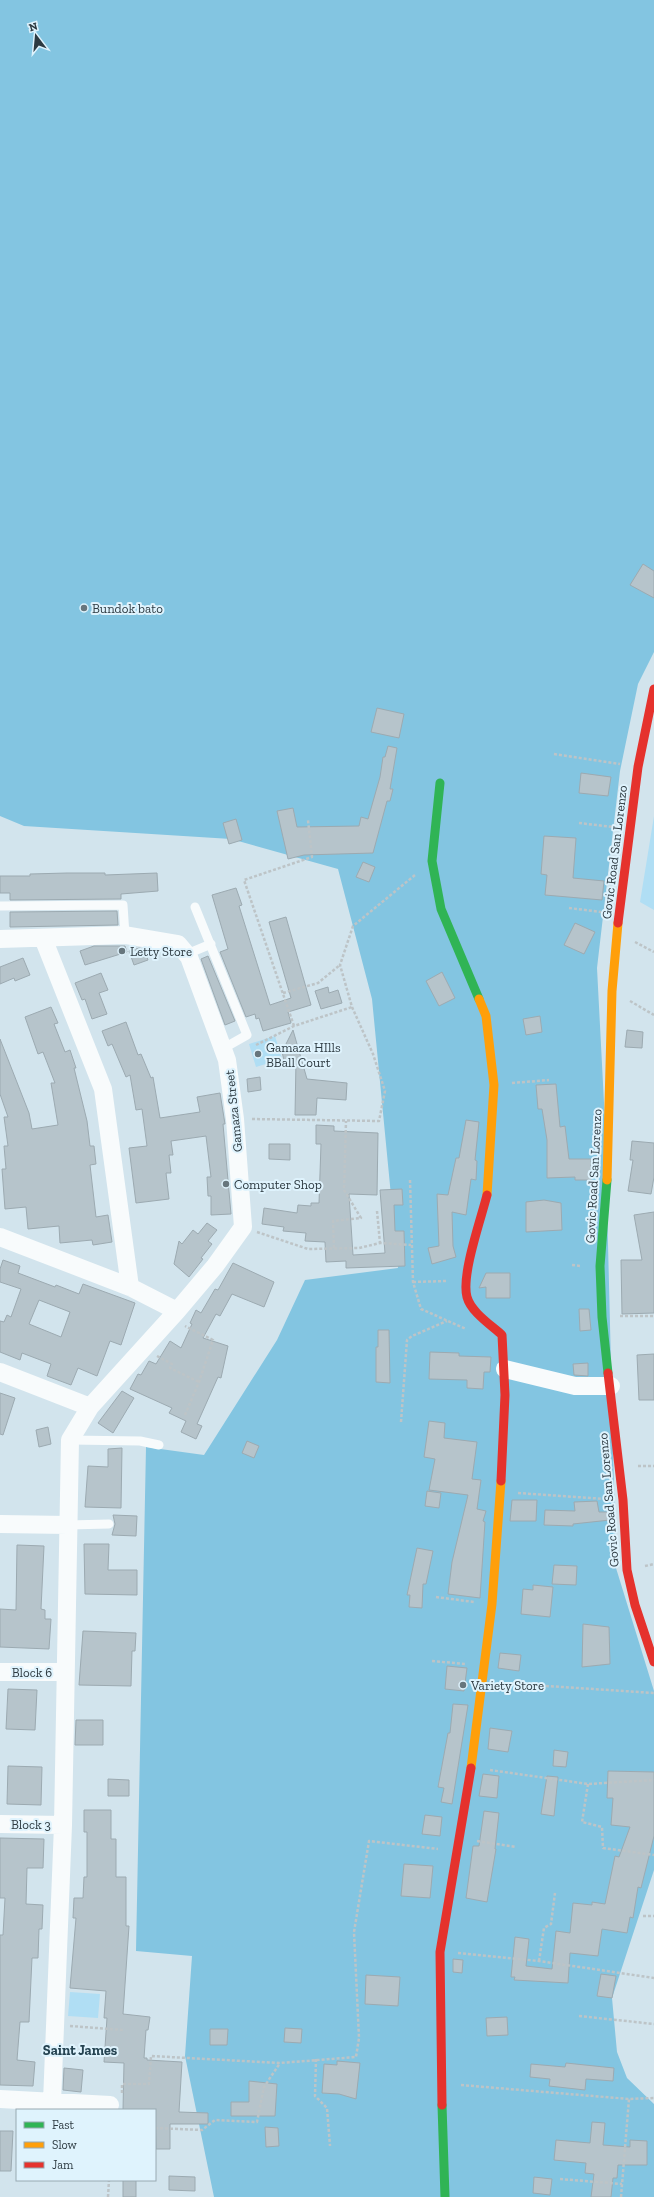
<svg xmlns="http://www.w3.org/2000/svg" width="654" height="2197" viewBox="0 0 654 2197" font-family="'Zilla Slab',serif">
<rect width="100%" height="100%" fill="#d2e4ed"/>
<!-- green -->
<path fill="#b0def4" d="M654,816v94l-14,-8z
M275,1036l7,23 -26,8 -7,-23z
M70,1992l30,2 -2,24 -30,-2z"/>
<!-- forest -->
<path fill="#83c5e1" d="M0,0h654v652l-16,32 -18,87 -23,197 8,154 11,446 38,123v179l-42,128 5,54 10,26 27,26v93h-440l-29,-141 7,-100 -56,-5 10,-504 58,8 73,-115 28,-60 93,-12 -26,-269 -34,-130 -107,-30 -207,-13 -24,-10z"/>
<!-- building -->
<path fill="#b6c4cb" stroke="#9caab1" fill-rule="evenodd" d="M643,564l11,7v27l-24,-13z
M377,708l27,6 -5,24 -28,-6z
M388,746l9,2 -7,41h3l-3,12h-3l-14,52 -69,2 -16,4 -11,-48 16,-3 4,19 62,-1 2,-9 7,2 12,-42 3,-20h2z
M581,773l30,4 -3,19 -29,-3z
M236,819l6,21 -13,4 -6,-21z
M544,836l32,2 -3,40 31,3 -2,19 -57,-5 2,-20 -6,-1z
M363,862l12,5 -6,15 -13,-5z
M67,873h38v2l52,-2 1,18 -37,3v5l-111,1v-7h-10v-17h30v-2z
M236,888l6,17 -3,1 31,99 21,-7 -22,-76 17,-5 25,88 -23,7 3,11 -28,8 -4,-13 -3,1 -1,-5 -9,3 -26,-65 8,-3 -16,-54z
M117,911l1,14 -108,2v-15z
M575,923l20,9 -11,22 -20,-9z
M94,946h31l2,6 -42,13 -5,-14z
M139,948l5,1 4,11 -14,5 -5,-14z
M208,956l27,65 -10,4 -24,-66z
M23,958l7,17 -15,6 -1,-3 -14,6v-17z
M442,972l13,26 -16,8 -13,-25z
M101,973l7,17 -9,3 8,21 -15,5 -7,-20 -3,1 -7,-17z
M328,987l1,6 9,-3 4,13 -21,6 -6,-18z
M51,1007l7,16 -4,1 11,28 5,-2 6,18h-2l13,53 3,25h4l2,18 -6,1 6,52 12,-2 4,27 -19,3 -1,-5 -32,3 -1,-17 -31,3 -2,-22 -21,2 -3,-40h4l-2,-23h4l-4,-29h4l-8,-23v-55l29,74 3,16 26,-4 -7,-42h4l-12,-31 -5,2 -13,-37z
M540,1016l2,16 -16,3 -3,-16z
M126,1022l12,33 3,-1 10,24 2,-1 7,41 40,-6 -3,-15 23,-4 5,31h-2l8,90 -20,1v-19h-3l-1,-19h4l-5,-41 -35,5 2,14h-4l2,18h-5l3,26 -33,4 -7,-55 18,-2 -5,-37 -6,1 -6,-35 -4,2 -14,-33 -4,2 -6,-15z
M293,1030l14,49 40,4 -1,17 -29,-2 -1,17h-21l1,-54 -11,3 -3,-12z
M627,1030l16,2 -1,16 -17,-1z
M260,1077l1,13 -13,2 -1,-13z
M556,1084l4,43 5,-1 4,33h22v21h-16v-3l-28,1v-38l-5,-31h-4l-2,-24z
M466,1120l13,2 -4,38 2,1 -1,19 -5,-1 -5,36 -14,-3 1,34 3,11 -24,7 -4,-16 11,-2 -2,-52 11,1 8,-37h3z
M316,1125l18,1v5l44,2 -1,62 -28,-1 4,61 32,-2 -5,-63 22,-1 1,16h-9l1,26h9l1,35 -59,2v-7l-20,1 -1,-20 -20,-1 1,-8 -23,-2 1,-4 -22,-3 2,-16 33,5 1,-8 13,1v-3h8l2,-59h-5z
M632,1141l22,2v34l-3,17 -23,-3 5,-31h-3z
M269,1144h21v16l-21,-1z
M544,1200l17,3 1,27 -36,2v-30z
M654,1212v101l-32,1 -1,-54h21l-8,-45z
M207,1223l10,7 -9,11 4,3 -11,14 2,1 -14,18 -15,-13 5,-23 3,3 11,-14 5,4z
M3,1260l17,6 -2,7 37,14 1,-2 23,9 4,-10 52,19 -14,42 -11,-4 -13,35 -19,-8 -7,17 -24,-9 4,-12 -29,-11 -2,7 -20,-8v-31l4,1 3,-7 4,2 10,-28 -21,-7v-13zM39,1300l31,12 -9,25 -32,-13z
M233,1263l41,19 -10,25 -32,-13 -12,22 -4,-2 -13,24 25,8 -7,32 -3,-1 -21,47 5,2 -6,13 -15,-7 5,-11 -17,-8 3,-5 -42,-19 8,-15 3,1 8,-14 7,3 14,-23 11,7 11,-24 -2,-1 6,-13 5,3 14,-24 3,1z
M486,1273h24v25h-24v-11l-7,1z
M579,1309h10l2,21 -11,1z
M378,1330h11l1,53 -14,-1v-35h2z
M430,1352l29,1v3l32,1 -1,15h-6l-1,17 -16,-1v-8l-38,-1z
M654,1354v46h-15l-2,-45z
M588,1363v13l-14,-1 -1,-11z
M122,1391l12,7 -21,35 -15,-10z
M0,1393l15,5 -12,37 -3,-1z
M429,1421l16,2 -1,15 33,4 -5,37 9,1 -4,29 9,2 -3,10 2,1 -5,76 -32,-4 4,-32 16,-67 -39,-5 6,-31 -11,-2z
M48,1427l3,17 -12,3 -3,-17z
M247,1441l12,5 -5,12 -12,-5z
M122,1448l-1,60 -36,-1 3,-41 20,1v-18z
M427,1491l14,2 -2,15 -14,-2z
M512,1500h25l-1,21h-26z
M597,1501l2,11h10l1,8 -37,4v2l-29,-1 1,-15 30,1 -1,-9z
M113,1515l24,1 -1,20 -24,-1 3,-11z
M84,1544h25l-1,26h29v25l-52,-1z
M17,1545l27,1 -3,63 4,1v9h6l-2,30 -49,-2v-38l16,1z
M417,1548l16,3 -7,33h-3l-1,24 -13,-1 1,-12h-3z
M554,1565l23,1 -1,19 -24,-1z
M533,1585l20,2 -3,30 -29,-3 2,-25 10,1z
M583,1624l26,3 1,37 -28,3z
M83,1631l53,2 -1,18h-3l-1,35 -52,-1z
M500,1653l21,2 -2,16 -21,-3z
M447,1666l20,2 -3,23 -19,-2z
M8,1689l29,1 -2,40 -29,-1z
M453,1704l15,1 -16,99 -11,-2 3,-14 -6,-1 10,-54h2z
M76,1720h27v25h-28z
M490,1728l22,3 -4,21 -20,-3z
M554,1750l14,2 -2,15 -13,-1z
M8,1766l34,1 -1,38 -34,-1z
M608,1771l46,1v64l-13,52 -3,-1 -5,31 -3,-1 -3,16 -25,-4 -4,27 -28,-3 -2,30 -54,-3 1,-3h-4l4,-40 14,2 -3,27 26,3 4,-38 14,2 3,-30 19,2v-3l13,2 10,-48 4,1 11,-30 -19,-2 2,-27h-6z
M483,1774l16,2 -2,22 -18,-2z
M547,1776l11,1 -4,39 -13,-2z
M108,1779l21,1v16h-21z
M84,1810h27v29h5v38h10v49h3l-6,88 27,3 -2,13h-2l-2,28h3v2l35,2 -3,50 29,1v11h-38v25h-14l-1,-39h-32l1,-47 -20,-1 3,-44h-3l2,-27 -36,-3 6,-70h-3l1,-20h9l1,-21h3v-45h-3z
M484,1811l15,2 -4,36h1l-9,53 -21,-4 7,-52h6z
M425,1815l17,2 -2,19 -18,-2z
M0,1838l44,1 -1,29h-16l-1,36 17,1 -1,24h-3l-1,29h-6l-3,64h-9l-3,38 18,2 -2,24 -33,-1v-150h3l2,-37h-5z
M404,1864l29,2 -3,32 -29,-2z
M453,1959l10,1 -1,13 -9,-1z
M601,1974l15,2 -4,22 -15,-2z
M366,1975l34,2 -2,29 -33,-2z
M507,2017l1,18 -21,1 -1,-18z
M285,2028l17,1 -1,14 -17,-1z
M210,2029h18l-1,16h-17z
M337,2061l23,2 -4,36 -17,-5 -17,-1 2,-29 13,1z
M566,2063l48,5 -1,13 -27,-2 -1,11 -36,-4 1,-7 -20,-2 1,-13 34,3z
M64,2068l19,2 -2,22 -18,-2z
M249,2081l28,3 -2,32h-44v-14h18z
M592,2122l13,1 -2,22 27,2v-7l17,1v24h-29l-1,13h-4l-2,19h-20l3,-23 -9,-1 1,-10 -32,-3 2,-20 34,3z
M265,2127l13,1 1,18 -13,1z
M0,2131h13l-2,40h-11z
M169,2176l26,1v14l-26,-1z
M534,2177l18,2 -2,16 -17,-2z
M123,2180h13v17h-13z"/>
<g fill="none" stroke-linecap="round" stroke-linejoin="round">
<!-- path -->
<path stroke="#bdc4c7" stroke-width="2.5" stroke-dasharray="3 2" stroke-linecap="butt" d="M554,754l66,10
M579,823l34,4
M569,908l32,4
M635,942l19,10
M283,993l35,-10 22,-18
M630,1001l24,14
M294,1026l-50,-146 68,-23 -4,-37
M256,1045l38,-19 58,-19
M512,1083l37,-3
M252,1119l127,2 6,-30 -12,-37 -21,-47 -12,-42 13,-39 62,-51
M410,1180l3,102 8,27 45,20
M377,1211l3,32
M257,1232l51,17 51,-1 21,-5 31,2
M334,1248l-1,-27 28,-3 -17,-28 2,-69
M572,1265l9,1
M413,1282l34,-1
M620,1316h34
M157,1356l15,8 -2,4 29,14
M185,1415l14,-33 14,-42 -28,-14
M401,1422l6,-82 5,-4 35,-15
M638,1466h16
M518,1493l87,6
M645,1566l9,-2
M436,1597l38,5
M432,1661l34,3
M501,1683l153,10
M490,1770l98,14 66,-4
M588,1784l-6,38 20,5 1,21 51,7
M477,1841l39,6
M643,1916h11
M458,1953l81,8 115,17
M539,1961l5,-33 7,-4 4,-31
M579,2016l75,8
M70,2026l53,4
M316,2059l-1,37 12,12 3,38
M461,2085l168,14 25,-1
M122,2093v-9h27l2,-28 129,7 76,-6 3,-19 -5,-106 15,-91 69,8
M155,2128l47,2 13,-10 42,2 7,-35 16,-24
M560,2179l62,5
M108,2197l1,-17
M621,2197l8,-98"/>
<!-- lane -->
<path stroke="#f8fbfc" stroke-width="9" d="M0,906l123,-1 2,30
M195,907l52,128 -23,13
M187,954l24,-10
M70,1440l70,1 19,4
M68,1525l41,-1"/>
<!-- street -->
<path stroke="#f8fbfc" stroke-width="18" d="M43,938l60,151 27,198
M0,939l125,-4 53,9 11,13 38,103 8,59 8,108 -28,39 -38,45 -87,96 -20,33 -7,385 -11,277
M0,1237l130,50 47,24
M505,1369l70,17h36
M0,1372l90,35
M0,1524l68,1
M0,1672h65
M0,1824l63,1
M0,2099l110,6"/>
<!-- fast -->
<path stroke="#30b455" stroke-width="9" d="M440,783l-8,78 9,48 38,90
M607,1180l-7,86 2,51 6,56
M442,2105l3,92"/>
<!-- slow -->
<path stroke="#ff9f0a" stroke-width="9" d="M479,999l7,17 8,69 -7,110
M607,1180l5,-189 6,-68
M471,1768l21,-164 9,-123"/>
<!-- jam -->
<path stroke="#e5322d" stroke-width="9" d="M618,923l20,-156 16,-78
M487,1195c-6,24 -26,80 -20,102 4,15 24,28 35,38l3,60 -4,86
M608,1373l15,127 4,70 8,35 19,57
M442,2105l-2,-153 31,-184"/>
</g>
<!-- markers -->
<g fill="#67767d" stroke="#dff3fd" stroke-width="1.5">
<circle cx="84" cy="608" r="4"/>
<circle cx="122" cy="951" r="4"/>
<circle cx="258" cy="1054" r="4"/>
<circle cx="226" cy="1184" r="4"/>
<circle cx="463" cy="1685" r="4"/>
</g>
<g text-anchor="middle" stroke-width="4" stroke-linejoin="round" paint-order="stroke">
<!-- poi labels -->
<g font-size="13" fill="#2d3a41" stroke="#dff3fd" text-anchor="start">
<text x="92" y="613">Bundok bato</text>
<text x="130" y="956">Letty Store</text>
<text x="266" y="1052">Gamaza HIlls<tspan x="266" dy="15">BBall Court</tspan></text>
<text x="234" y="1189">Computer Shop</text>
<text x="471" y="1690">Variety Store</text>
</g>
<!-- street labels -->
<g font-size="13" fill="#2d3a41" stroke="#dff3fd">
<text transform="translate(614 852) rotate(-83)" y="5">Govic Road San Lorenzo</text>
<text transform="translate(233 1111) rotate(-96)" y="5">Gamaza Street</text>
<text transform="translate(593 1176) rotate(-87)" y="5">Govic Road San Lorenzo</text>
<text transform="translate(608 1500) rotate(-95)" y="5">Govic Road San Lorenzo</text>
<text x="32" y="1677">Block 6</text>
<text x="31" y="1829">Block 3</text>
</g>
<!-- neighbourhood labels -->
<g font-size="14" font-weight="bold" fill="#254351" stroke="#dff3fd">
<text x="80" y="2055">Saint James</text>
</g>
</g>
<!-- legend -->
<rect x="16" y="2109" width="140" height="72" fill="#dff3fd" stroke="#98a9b2"/>
<rect x="24" y="2122" width="20" height="6" fill="#30b455" stroke="#98a9b2"/>
<text x="52" y="2129" font-size="12" fill="#2d3a41">Fast</text>
<rect x="24" y="2142" width="20" height="6" fill="#ff9f0a" stroke="#98a9b2"/>
<text x="52" y="2149" font-size="12" fill="#2d3a41">Slow</text>
<rect x="24" y="2162" width="20" height="6" fill="#e5322d" stroke="#98a9b2"/>
<text x="52" y="2169" font-size="12" fill="#2d3a41">Jam</text>
<!-- north arrow -->
<g transform="translate(36 36) rotate(344)" stroke="#dff3fd" stroke-width="3" paint-order="stroke">
<path d="M0-3L7 15L0 10L-7 15Z" fill="#2d3a41"/>
<text y="-6" font-size="11" font-weight="bold" text-anchor="middle" fill="#2d3a41">N</text>
</g>
</svg>
